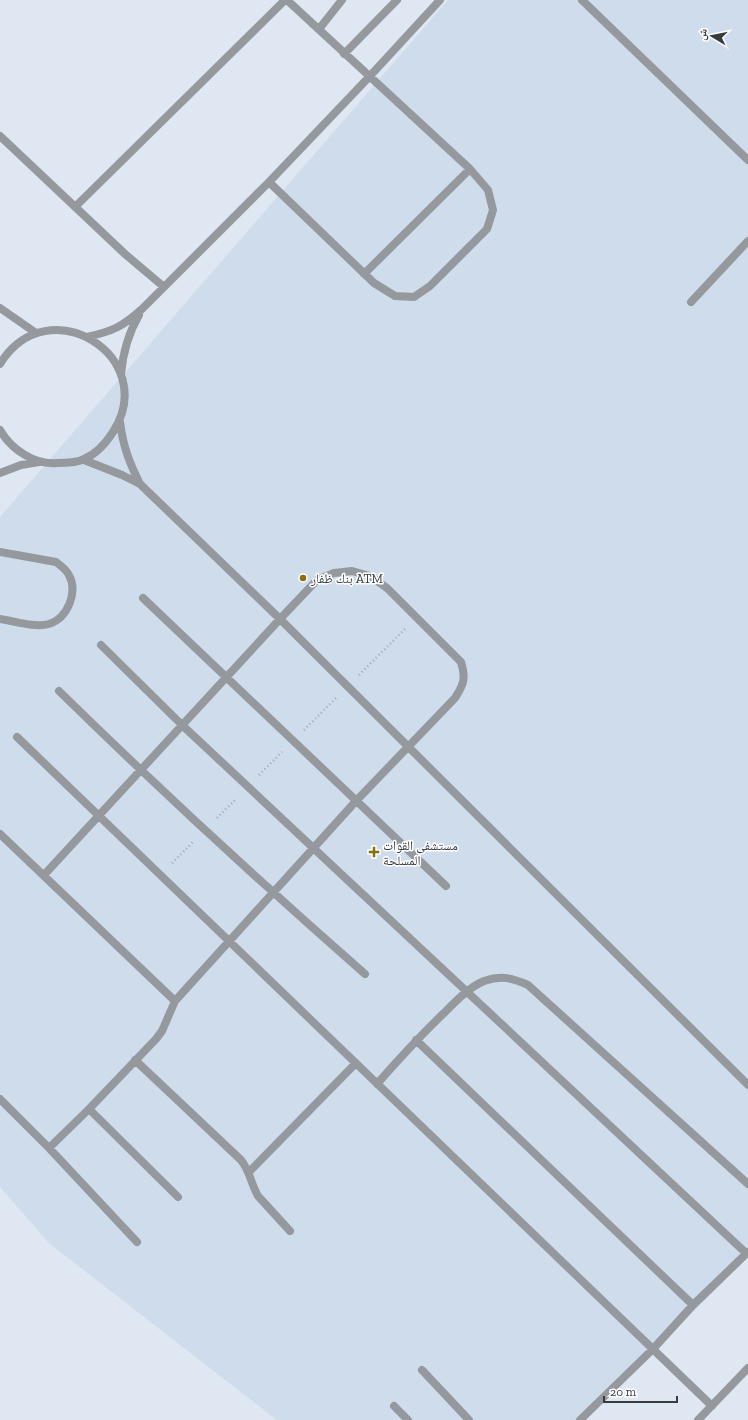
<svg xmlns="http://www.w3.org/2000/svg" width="748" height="1420" viewBox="0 0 748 1420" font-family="'Zilla Slab','Noto Naskh Arabic',serif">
<rect width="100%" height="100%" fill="#dee7f2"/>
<!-- built -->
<path fill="#cedcec" d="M448,0h300v1257l-162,163h-309l-227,-176 -50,-57v-670z"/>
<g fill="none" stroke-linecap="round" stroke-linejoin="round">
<!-- path -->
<path stroke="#a2a9b2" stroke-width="2.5" stroke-dasharray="1 3" stroke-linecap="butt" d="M359,675l46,-46
M304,730l32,-32
M259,775l23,-23
M217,818l19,-19
M172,863l22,-22"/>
<!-- service -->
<path stroke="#95999d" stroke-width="8" d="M582,0l166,160
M319,29l23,-29
M344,54l53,-54
M0,136l125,118 39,33
M269,182l105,101 21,13 19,1 16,-11 57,-57 6,-19 -5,-20 -18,-21 -183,-169
M75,207l210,-207
M364,274l106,-105
M691,302l57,-61
M0,308l36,25
M87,337c26,-6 35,-10 55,-28l127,-127 101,-106 70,-76
M0,364c48,-78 161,-7 113,68 -7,11 -17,22 -29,27 -7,4 -18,4 -27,4 -23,2 -46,-14 -57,-33
M121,374c2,-22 7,-40 18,-59
M120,422c3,24 9,40 20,62
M84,460l38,15 18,9 140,135 468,466
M0,473l21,-8 18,-3
M0,552l56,10c5,4 10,7 13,13 9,17 -1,43 -20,49 -15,4 -34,-3 -49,-5
M143,598l303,288
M101,645l81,80 564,528
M59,691c99,97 201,191 306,283
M17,737l695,669
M0,834l175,167
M44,875l236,-256 37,-39 17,-7 18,-2 18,5 17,12 74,74c5,16 3,22 -6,36l-99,103 -181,200 -13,30 -6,8 -67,70 -40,39
M416,1040l277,265
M135,1060l106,100c9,11 10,24 17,36l32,35
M377,1084c21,-24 43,-48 67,-71 12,-12 24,-25 40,-32 18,-6 28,-3 44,4l220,199
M0,1099l49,49 88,94
M89,1109l89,88
M249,1172l107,-109
M422,1370l47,50
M394,1406l14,14
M580,1420l73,-71 40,-44 55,-53
M698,1420l50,-52"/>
</g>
<!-- markers -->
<g fill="#8a6f10" stroke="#fff" stroke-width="1.5">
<circle cx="303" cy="578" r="4"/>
<path d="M372 846h4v4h4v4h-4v4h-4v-4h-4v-4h4z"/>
</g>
<g text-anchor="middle" stroke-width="3" stroke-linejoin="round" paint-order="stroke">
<!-- poi labels -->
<g font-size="13" fill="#383c40" stroke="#fff" text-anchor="start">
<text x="311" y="583">بنك ظفار ATM</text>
<text x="383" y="850">مستشفى القوات<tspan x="383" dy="15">المسلحة</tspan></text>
</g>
</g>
<!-- north arrow -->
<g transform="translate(712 36) rotate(280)" stroke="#ffffff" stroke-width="3" paint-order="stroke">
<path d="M0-3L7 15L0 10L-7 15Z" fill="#383c40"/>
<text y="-6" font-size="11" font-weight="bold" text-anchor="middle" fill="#383c40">ش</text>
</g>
<!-- scale -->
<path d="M604 1396v6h73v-6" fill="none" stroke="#383c40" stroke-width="2"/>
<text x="610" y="1396" font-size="12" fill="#383c40" stroke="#ffffff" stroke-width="3" paint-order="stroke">20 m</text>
</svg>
